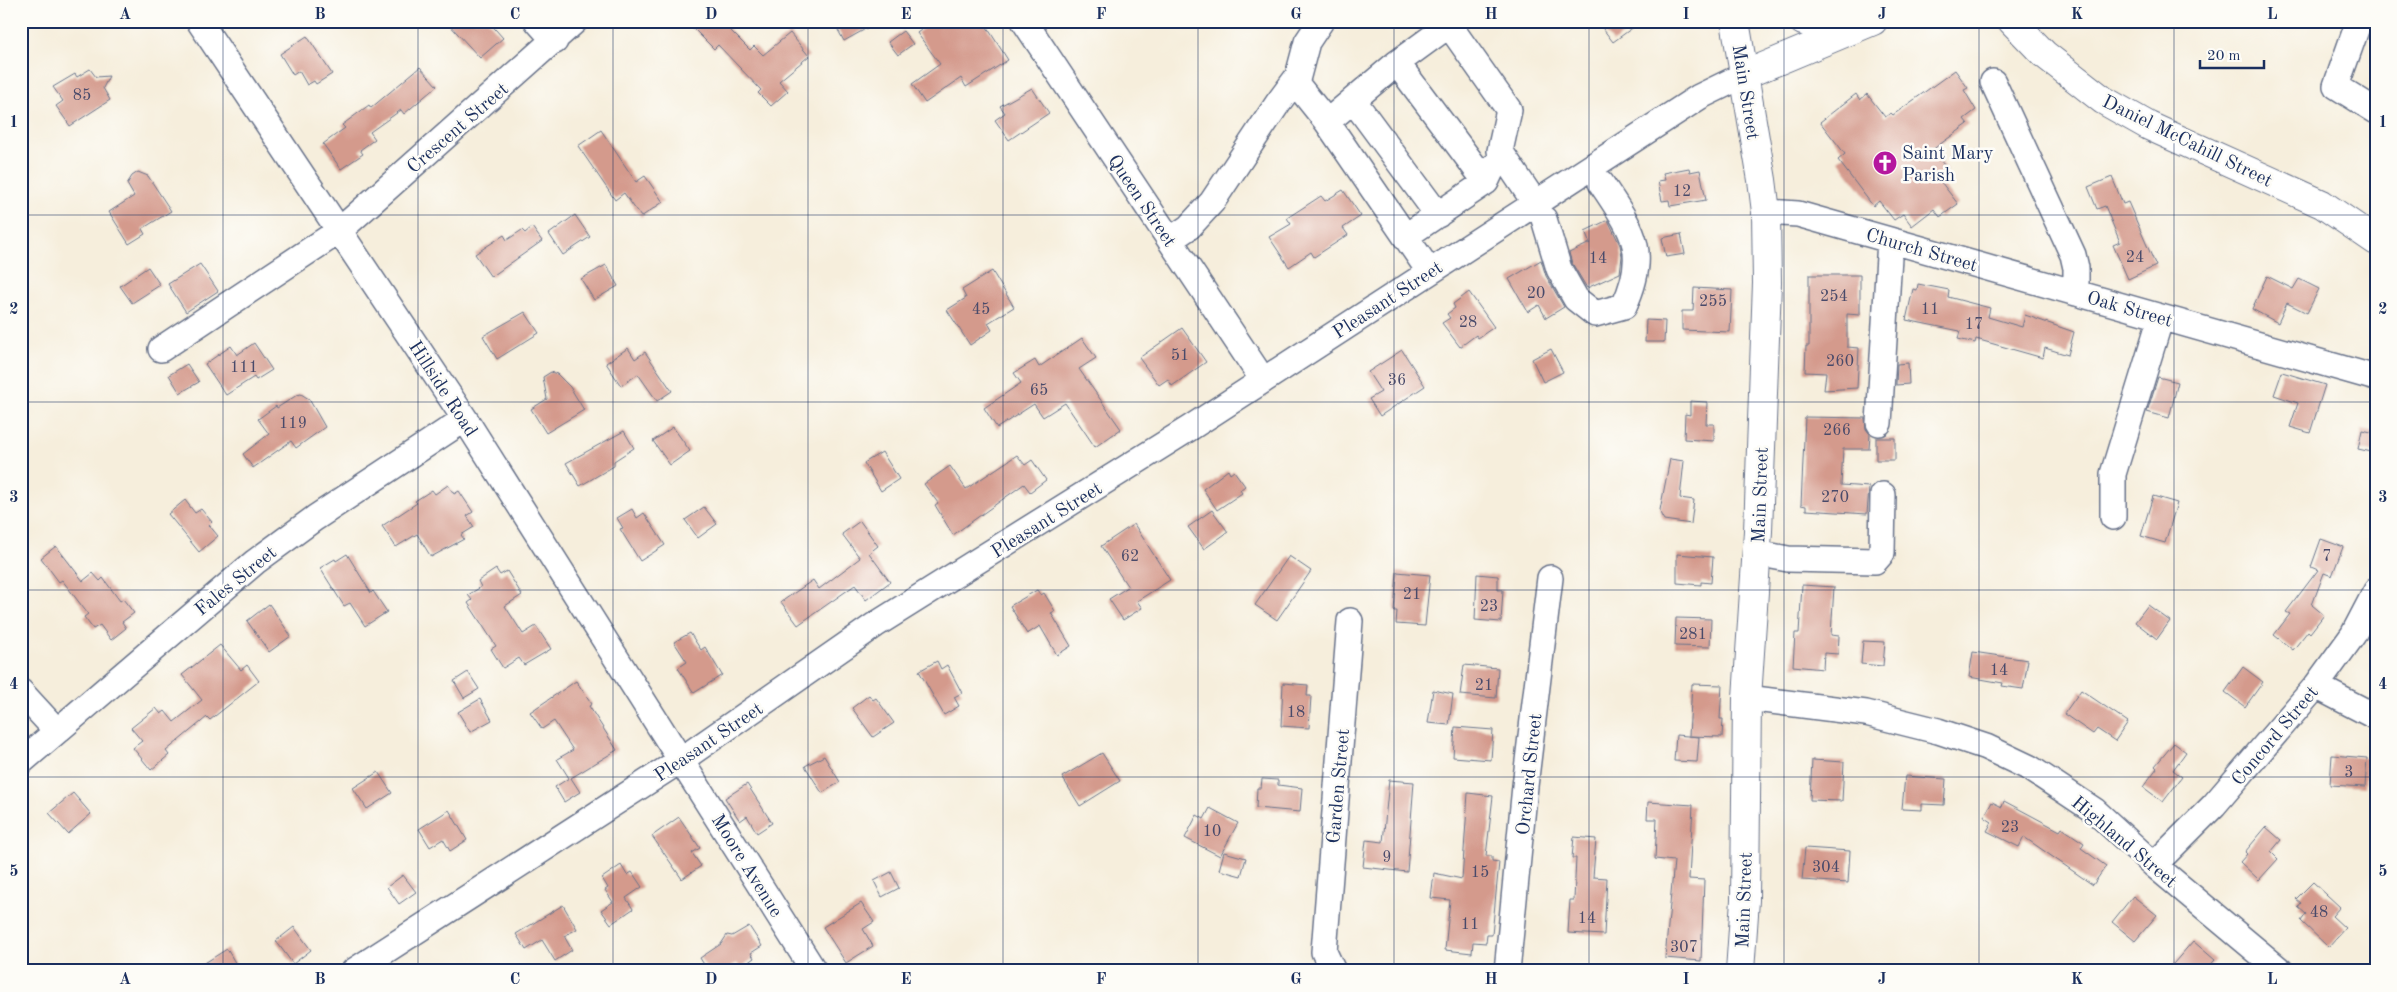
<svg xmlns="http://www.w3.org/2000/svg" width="2397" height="992" viewBox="0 0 2397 992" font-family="'Old Standard TT',serif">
<rect width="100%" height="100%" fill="#fdfcf7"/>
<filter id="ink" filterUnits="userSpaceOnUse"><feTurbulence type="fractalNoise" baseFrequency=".02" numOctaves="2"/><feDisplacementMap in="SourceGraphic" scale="10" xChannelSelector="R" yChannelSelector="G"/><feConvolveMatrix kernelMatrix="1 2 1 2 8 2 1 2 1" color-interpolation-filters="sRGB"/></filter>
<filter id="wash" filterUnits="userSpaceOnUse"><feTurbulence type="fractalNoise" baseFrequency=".0096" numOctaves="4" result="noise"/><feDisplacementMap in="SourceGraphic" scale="20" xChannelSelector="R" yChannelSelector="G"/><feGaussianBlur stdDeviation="1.12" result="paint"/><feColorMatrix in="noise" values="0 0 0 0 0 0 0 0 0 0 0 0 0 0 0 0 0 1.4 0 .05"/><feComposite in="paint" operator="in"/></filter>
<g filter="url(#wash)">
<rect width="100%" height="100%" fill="#f6eedc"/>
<g id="blocks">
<!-- building -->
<path fill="#d49a8c" d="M446,21h42l15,17 -23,20z
M686,21h35l29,29 4,-4 9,9 27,-22 19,23 -30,25 9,10 -17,15 -13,-13 3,-3 -43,-45 -4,4z
M833,21h47l-36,20z
M933,21h50l25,39 -42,27 -5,-9 -36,25 -13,-19 28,-20 -23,-31z
M1597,21h45l-29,21z
M903,31l10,13 -15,11 -10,-13z
M307,36l25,38 -16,10 -2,-3 -7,4 -8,-14 -6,4 -13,-21z
M420,67l17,19 -33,28 -3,-4 -31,22 5,7 -15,11 3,4 -22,15 -18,-25 22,-16 -3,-3 27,-20 2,3z
M90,69l6,8 13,-1 -6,12 7,12 -40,26 -14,-20 7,-5 -10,-14 22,-13 2,3z
M1955,70l13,18 -4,2 12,20 -12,9 4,5 -36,26 16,20 -10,8 20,26 -18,13 -6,-8 -22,17 -9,-12 -9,6 -15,-19 -6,5 -35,-46 7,-6 -25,-32 36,-28 4,6 7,-6 18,23 6,-4 2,2z
M1032,88l17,25 -40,27 -14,-20 10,-7 -5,-7z
M601,130l35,52 9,-6 18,26 -22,15 -17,-24 -9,7 -37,-54z
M1689,168l1,4 10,-2 6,30 -36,6 -1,-6 -7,1 -4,-20 7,-1 -2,-7z
M138,172l10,4 23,35 -29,18 3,5 -16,10 -20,-32 25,-16 -7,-12 5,-8z
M2112,177l11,27 5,-2 28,64 -28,13 -15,-34 7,-3 -15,-36 -8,3 -9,-22z
M1343,190l18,26 -18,12 5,7 -34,22 -3,-5 -22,15 -20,-30 22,-13 -4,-6 34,-22 4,5z
M575,215l15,22 -27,18 -14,-21z
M1608,220l12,25 2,11 -2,17 -33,15 -15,-25 -3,-10 21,-10 -5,-12z
M532,227l10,14 -51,36 -16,-23 29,-19 3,5 15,-10 3,3z
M1681,234l4,20 -19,3 -4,-19z
M1541,260l5,16 18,31 -18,11 -7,-13 -11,7 -19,-33z
M200,264l18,27 -32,21 -18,-28z
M606,265l12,21 -24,14 -13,-21z
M148,267l12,18 -28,18 -12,-17z
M992,271l22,36 -26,16 4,7 -22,15 -23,-35 19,-12 -4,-8z
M1809,275h51v40l-13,-1v33l12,1 -2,40 -33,2 2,-17 -21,-1 1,-26h3z
M2267,276l26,13 6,-10 20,10 -12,24 -20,-10 -9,20 -26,-14z
M1918,284l31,6 -1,7 42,11 -2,9 34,10 3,-12 49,17 -6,23 -23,-7 -2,10 -67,-19 -1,4 -17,-4 2,-8 -54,-11 7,-31 4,1z
M1694,288l38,2 -2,42 -48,-2v-19h11z
M1469,292l25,35 -16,11 -2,-3 -16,12 -18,-24 8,-5 -3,-4 8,-6 -2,-4z
M525,312l14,21 -42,26 -14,-23z
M1646,320l19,1 -1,21h-19z
M1182,328l24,34 -34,24 -4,-7 -9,6 -20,-27z
M1082,338l14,20 -17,11 42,60 -26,18 -30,-44 -22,14 -9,-13 -37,24 -13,-20 37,-25 -7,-10 21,-13 4,7z
M254,343l18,27 -16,10 -2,-3 -28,18 -21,-31 26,-18 6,9z
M628,348l7,11 10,-7 27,39 -15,10 -19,-27 -17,12 -15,-23z
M1551,349l12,23 -20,10 -11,-23z
M1402,350l23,36 -45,30 -11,-17 12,-7 -13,-20z
M1908,363l1,21 -13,1 1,-21z
M187,364l12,18 -19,11 -11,-18z
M551,372l6,2 13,13 14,23 -38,23 -15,-24 16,-10 -4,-22z
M2282,372l43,13 -15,48 -20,-6 8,-24 -24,-8z
M2158,377l20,5 -9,36 -22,-6z
M301,394l8,5 16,28 -29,21 -5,-7 -38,27 -10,-14 26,-20 -11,-15 18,-13 1,2 20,-13z
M1690,401l17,1 -1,22h8v17l-30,-2 1,-25 5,1z
M1805,417l60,1 1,11 4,5 -1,15h-26l-2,36 28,2 -2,27 -61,-4v-4l-5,-1z
M673,427l17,24 -20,14 -17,-24z
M2362,430l14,3v20l-18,-4z
M624,431l10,17 -20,13v5l-34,20 -14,-23z
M1876,438h19v22h-19z
M882,452l17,27 -18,12 -17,-28z
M1017,455l8,10 7,-5 14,20 -16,12 -6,-8 -71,51 -18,-30 3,-2 -14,-19 26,-18 16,23z
M1670,459l14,2 -4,37 14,2 -3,24 -27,-4 -3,-5 -1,-5z
M1228,470l2,4 4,-3 11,15 -5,4 2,3 -25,17 -14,-21z
M448,485l6,9 5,-3 14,21 -6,4 7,11 -13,8 3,4 -33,18 -14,-23 -21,13 -14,-21 35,-23 -2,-2 17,-11 3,4z
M2153,496l24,7 -12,40 -24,-7z
M185,500l10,13 6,-4 11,13 -3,3 9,11 -19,16 -31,-38z
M704,507l13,17 -19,14 -13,-18z
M632,509l5,9 7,-5 21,32 -25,16 -20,-32 3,-1 -6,-10z
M1212,510l16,22 -24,17 -16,-22z
M860,521l18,25 -9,7 21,29 -24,18 -11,-15 -57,40 -17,-23 32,-22 6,9 41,-31 -18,-24z
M1134,524l36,56 -33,21 5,7 -19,12 -14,-21 19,-12 -27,-41z
M2321,539l22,8 -11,29 -8,-3 -12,32 12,10 -14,18 -2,-2 -15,19 -19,-15 16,-21 -4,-2 32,-42 -7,-3z
M56,546l27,35 10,-8 7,8 3,-3 17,23 3,-2 11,14 -12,9 4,6 -15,12 -11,-15 -7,4 -9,-12 4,-3 -26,-34 -3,2 -18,-24z
M347,554l24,39 2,-2 14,21 -22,14 -15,-23 -6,3 -24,-38 15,-9 1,2z
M1677,554l36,3 -2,26 -10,-1v3l-24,-2z
M1289,556l22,15 -34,49 -22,-15z
M496,569l4,6 7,-4 15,24 -17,11 18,28 13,-8 15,23 -27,16 -5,-7 -16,10 -12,-19 5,-3 -28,-43 4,-3 -4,-5 13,-8 -3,-6z
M1397,572l33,3 -5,51 -29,-2 1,-13h-3z
M1477,574l21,2v14h5l-2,32 -26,-2z
M1802,585l32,2 -3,48 8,1 -1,18 -14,-1 -1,16 -30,-3 2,-33h4z
M1037,590l4,5 3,-2 11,18 -4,2 20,33 -14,9 -17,-29 -13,8 -17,-28z
M269,604l22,32 -22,16 -22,-31z
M2148,605l22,16 -13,18 -22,-17z
M1676,618l35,1 -1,28 -35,-1z
M690,633l11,17 4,-3 17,28 -28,18 -16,-25 9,-6 -13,-20z
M1863,641l22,1 -2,24 -22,-2z
M220,645l21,25 6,-5 12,16 -49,39 -3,-3 -41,34 3,4 -18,15 -18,-22 9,-7 -11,-13 25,-20 5,6 4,-3 9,11 28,-22 -20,-25z
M1973,652l55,8 -5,29 -21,-3 1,-3 -34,-6z
M937,661l4,8 6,-4 15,28 -8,4 5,9 -15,9 -25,-44z
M1464,665l34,3 -2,30 -36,-3z
M2243,667l20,15 -18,25 -20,-15z
M468,672l11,17 -15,9 -10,-17z
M576,681l16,23 -3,2 28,44 -46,28 9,14 -16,10 -9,-15 14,-9 -12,-19 16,-9 -19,-29 -12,8 -12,-17z
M1283,683l25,2 -1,11h4l-2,32 -28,-2z
M1692,684l30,1 -2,34h3l-1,18 -33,-1z
M1433,690l20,4 -4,31 -21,-2z
M2081,690l47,32 -13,19 -18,-12 -4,5 -29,-20z
M869,695l4,5 3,-2 18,25 -21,14 -21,-29z
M480,699l12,21 -22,12 -12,-20z
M1455,727l38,3 -2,30 -38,-3z
M1676,735l23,2 -2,25 -23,-1z
M2174,743l12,9 -13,18 9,7 -19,25 -20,-15 14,-19 -2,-2z
M1102,753l18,28 -40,25 -18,-29z
M2332,755l35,3 -2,29 -35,-2z
M824,756l16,26 -18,11 -17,-27z
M1812,760l32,2 -2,39 -32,-1z
M378,772l14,21 -25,16 -14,-21z
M1905,776l41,3 -2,26 -22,-1v6l-20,-1z
M1262,779l16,1v5l24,3 -2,24 -44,-4 1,-20h4z
M1389,780l25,2 -7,90 -44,-5 3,-27 17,2z
M747,784l25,39 -15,10 -10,-17 -7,5 -15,-23z
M73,793l18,21 -23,20 -19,-21z
M1468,793l25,3 -7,60h6v5l7,1 -7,73h-5l-1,8 -13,-1 -1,11 -27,-3 5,-50 -19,-2 3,-25 28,6z
M2004,801l56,30 2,-3 22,15 -3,5 25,18 -13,19 -69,-48 -5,10 -32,-16 5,-9 -8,-5 8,-15 10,5z
M1648,802l45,3 -4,74 15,1 -3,81 -36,-3 9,-97 -19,-2 2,-40h-10z
M1210,808l28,15 -18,33 -35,-18 12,-23 7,4z
M449,810l18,30 -17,11 -7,-12 -13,8 -11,-18z
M679,817l21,31 -8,5 9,13 -19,13 -30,-43z
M2266,827l15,13 -10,12 7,7 -19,21 -19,-18 7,-8 -2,-2z
M1574,837l22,2 -3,38 14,1 -3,57 -36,-2 2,-33h4l2,-42h-4z
M1805,848l45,3 -2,32 -46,-3z
M1224,852l22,6 -5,18 -22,-6z
M621,865l6,10 5,-3 10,15 -16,11 7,11 -22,15 -10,-14 12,-8 -8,-12 3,-2 -6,-10z
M891,872l8,16 -17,9 -8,-16z
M403,875l13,17 -17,12 -12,-17z
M2313,882l27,25 -8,9 13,12 -17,19 -27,-26 5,-7 -8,-7 3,-4 -5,-4z
M2133,896l24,19 -22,26 -23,-19z
M861,903l13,19 -11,7 10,17 -27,17 -23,-36z
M563,905l14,24 -13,7 8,14 -17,11 -13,-21 -16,10 -10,-16z
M749,926l13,20 -11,7 3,5 -14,10 -3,-5 -12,8h-17l-8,-13 21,-14 6,-9 5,1z
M294,927l17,23 -18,14 -17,-23z
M2193,941l22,19 -10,11h-38z
M227,949l13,22h-48z"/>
</g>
</g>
<g filter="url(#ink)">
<use href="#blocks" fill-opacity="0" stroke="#68728a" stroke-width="1"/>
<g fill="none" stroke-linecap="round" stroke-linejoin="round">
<defs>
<path id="minor" d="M199,21l266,398 349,552
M537,21l18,20
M1024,21l239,359
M2359,21l-23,65 40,25
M1397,63l89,119
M1295,82l32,40 102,149
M1993,82l80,173 3,13v25
M1353,100l85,115
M1327,122l70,-59 52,-38 60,85 -9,41 35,52
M1766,212l32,2 578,164
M1544,219l15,50 17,30 19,15 29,-8c26,-56 8,-76 -23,-123
M1406,236l80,-54 7,-15
M1170,240l19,-13 23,-25 66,-99 20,-27 9,-34 14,-21
M161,349l178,-118 236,-210
M1879,423l11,-183
M2113,517v-43l48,-157
M1756,553l32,6 87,2 7,-8 1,-58
M2316,686l60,31
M21,692l35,38
M1747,698l119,15 72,18 48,16 44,21 65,43 59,54 127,106
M21,762l234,-200 60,-44 150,-99
M2154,865l60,-60 102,-119 37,-51 23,-44
M354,971l327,-211 194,-135 315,-197 509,-331 45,-22
M1333,971l-9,-19 26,-331
M1507,971l18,-185 25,-208"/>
<path id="major" d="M1735,21l27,159 4,32 1,71 -9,248 -11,167 -2,202 -5,71
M1803,21l49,9
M2012,21l32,33 59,46 46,26 173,78 54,37
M1744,75l129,-54"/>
</defs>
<!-- minor casing -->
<use href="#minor" stroke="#68728a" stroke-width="28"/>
<!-- major casing -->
<use href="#major" stroke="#68728a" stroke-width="30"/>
<!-- minor -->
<use href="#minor" stroke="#fff" stroke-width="25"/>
<!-- major -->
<use href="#major" stroke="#fff" stroke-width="28"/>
</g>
</g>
<!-- grid -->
<path fill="none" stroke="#1b2f5e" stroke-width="1" stroke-opacity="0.55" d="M223,21v950M418,21v950M613,21v950M808,21v950M1003,21v950M1198,21v950M1394,21v950M1589,21v950M1784,21v950M1979,21v950M2174,21v950M21,215h2355M21,402h2355M21,590h2355M21,777h2355"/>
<!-- icons -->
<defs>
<symbol id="church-disc" viewBox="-11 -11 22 22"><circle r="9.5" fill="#b5179e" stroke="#fdfcf7"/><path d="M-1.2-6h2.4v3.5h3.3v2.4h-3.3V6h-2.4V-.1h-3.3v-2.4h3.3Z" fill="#fff"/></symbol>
</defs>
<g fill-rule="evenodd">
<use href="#church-disc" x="1871" y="149" width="28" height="28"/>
</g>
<g text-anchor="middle" stroke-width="5" stroke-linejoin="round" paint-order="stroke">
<!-- number labels -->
<g font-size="16" fill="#494a6a">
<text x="82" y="100">85</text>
<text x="1682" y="196">12</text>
<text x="2135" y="262">24</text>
<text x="1598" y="263">14</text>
<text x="1536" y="298">20</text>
<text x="1834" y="301">254</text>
<text x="1713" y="306">255</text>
<text x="981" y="314">45</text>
<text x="1930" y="314">11</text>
<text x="1468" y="327">28</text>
<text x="1974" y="329">17</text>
<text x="1180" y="360">51</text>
<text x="1840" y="366">260</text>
<text x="244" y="372">111</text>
<text x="1397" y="385">36</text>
<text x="1039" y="395">65</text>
<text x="293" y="428">119</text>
<text x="1837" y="435">266</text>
<text x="1835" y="502">270</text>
<text x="1130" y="561">62</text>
<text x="2327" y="561">7</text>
<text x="1412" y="599">21</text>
<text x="1489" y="611">23</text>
<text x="1693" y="639">281</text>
<text x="1999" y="675">14</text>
<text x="1484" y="690">21</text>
<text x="1296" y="717">18</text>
<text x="2349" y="777">3</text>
<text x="2010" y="832">23</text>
<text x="1212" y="836">10</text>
<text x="1387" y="862">9</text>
<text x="1826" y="872">304</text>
<text x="1480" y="877">15</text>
<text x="2319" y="917">48</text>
<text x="1587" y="923">14</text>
<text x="1470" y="929">11</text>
<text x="1684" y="952">307</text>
</g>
<!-- street labels -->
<g font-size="19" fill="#1b2f5e" stroke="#fdfcf7">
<text transform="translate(1747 92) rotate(81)" y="7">Main Street</text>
<text transform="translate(457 127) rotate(-41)" y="7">Crescent Street</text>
<text transform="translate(2188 140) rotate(26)" y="7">Daniel McCahill Street</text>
<text transform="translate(1143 200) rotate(56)" y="7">Queen Street</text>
<text transform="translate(1922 249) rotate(16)" y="7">Church Street</text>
<text transform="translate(1387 299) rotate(-33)" y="7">Pleasant Street</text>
<text transform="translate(2130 308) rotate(16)" y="7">Oak Street</text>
<text transform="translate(444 388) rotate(57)" y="7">Hillside Road</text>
<text transform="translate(1759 495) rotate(-88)" y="7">Main Street</text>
<text transform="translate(1046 519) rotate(-32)" y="7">Pleasant Street</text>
<text transform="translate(235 580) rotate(-39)" y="7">Fales Street</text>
<text transform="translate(2274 735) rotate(-50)" y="7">Concord Street</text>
<text transform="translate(708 741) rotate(-34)" y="7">Pleasant Street</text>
<text transform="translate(1528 774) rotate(-84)" y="7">Orchard Street</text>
<text transform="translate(1337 786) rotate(-85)" y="7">Garden Street</text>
<text transform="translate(2125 841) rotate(40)" y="7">Highland Street</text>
<text transform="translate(748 865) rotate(58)" y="7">Moore Avenue</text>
<text transform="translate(1743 900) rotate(-88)" y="7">Main Street</text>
</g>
<!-- poi labels -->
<g font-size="19" fill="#1b2f5e" stroke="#fdfcf7" text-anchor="start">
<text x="1902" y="159">Saint Mary<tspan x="1902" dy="22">Parish</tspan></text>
</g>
</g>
<!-- margin -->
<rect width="2397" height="992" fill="none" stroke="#fdfcf7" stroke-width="55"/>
<!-- scale -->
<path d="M2200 60v8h64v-8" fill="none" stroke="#1b2f5e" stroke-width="2.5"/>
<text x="2207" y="60" font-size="15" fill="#1b2f5e" stroke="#fdfcf7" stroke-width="4" paint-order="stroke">20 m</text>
<rect x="28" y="28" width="2342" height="936" fill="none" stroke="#1b2f5e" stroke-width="2"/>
<g font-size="16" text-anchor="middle" font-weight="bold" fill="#1b2f5e">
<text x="125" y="19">A</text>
<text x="320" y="19">B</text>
<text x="515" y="19">C</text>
<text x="711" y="19">D</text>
<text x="906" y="19">E</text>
<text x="1101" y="19">F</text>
<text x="1296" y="19">G</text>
<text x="1491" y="19">H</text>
<text x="1686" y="19">I</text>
<text x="1882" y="19">J</text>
<text x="2077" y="19">K</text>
<text x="2272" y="19">L</text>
<text x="14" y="127">1</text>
<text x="2383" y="127">1</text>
<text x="14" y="314">2</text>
<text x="2383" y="314">2</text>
<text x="14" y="502">3</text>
<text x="2383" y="502">3</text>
<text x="14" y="689">4</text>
<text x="2383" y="689">4</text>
<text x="14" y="876">5</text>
<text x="2383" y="876">5</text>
<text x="125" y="984">A</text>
<text x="320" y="984">B</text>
<text x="515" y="984">C</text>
<text x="711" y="984">D</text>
<text x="906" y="984">E</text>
<text x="1101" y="984">F</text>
<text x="1296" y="984">G</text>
<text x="1491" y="984">H</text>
<text x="1686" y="984">I</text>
<text x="1882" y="984">J</text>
<text x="2077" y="984">K</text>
<text x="2272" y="984">L</text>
</g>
</svg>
